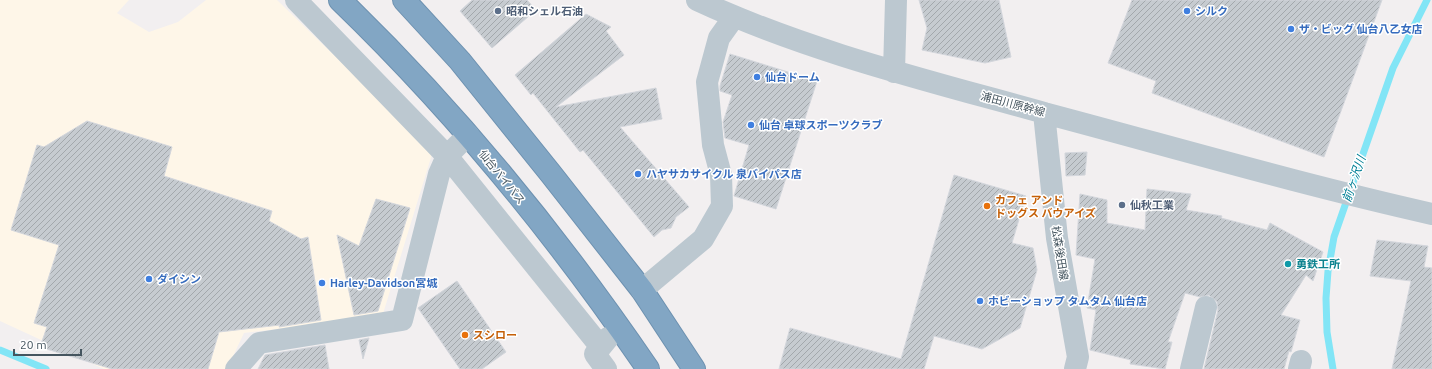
<svg xmlns="http://www.w3.org/2000/svg" width="1432" height="369" viewBox="0 0 1432 369" font-family="Ubuntu,'Noto Sans JP',sans-serif">
<defs>
<pattern id="building-hatch" width="6" height="6" patternUnits="userSpaceOnUse"><rect width="6" height="6" fill="#c6cbd0"/><path d="M-1 1l2-2M0 6l6-6M5 7l2-2" fill="none" stroke="#a3a8ac"/></pattern>
</defs>
<rect width="100%" height="100%" fill="#f2eff0"/>
<!-- commercial -->
<path fill="#fef6e8" d="M0,0h129l-12,13 32,19 29,-10 28,-22h71l156,151 -51,166 -138,16 -17,36h-123l-104,-48z"/>
<g fill="none" stroke-linecap="round" stroke-linejoin="round">
<!-- stream -->
<path stroke="#82e5f6" stroke-width="7" d="M0,350l46,19
M1333,369l-6,-37 -1,-34 2,-27 6,-34 59,-169 34,-68"/>
</g>
<!-- building -->
<path fill="url(#building-hatch)" stroke="#d3d6dc" d="M472,0h55l9,10 -44,38 -32,-37z
M919,0h80l12,57 -26,6 -63,-13 5,-22z
M1132,0h250l-58,157 -172,-64 4,-12 -48,-18z
M586,14l25,13 -5,4 18,24 -68,52 100,-19 6,31 -42,8 69,80 -13,10 -5,11 -9,2 -8,7 -71,-87 -3,2 -47,-59 -2,2 -16,-20z
M730,54l87,27 -41,128 -42,-13 15,-51 -24,-7 -2,-16 9,-27 -12,-4v-5z
M87,121l85,26 -8,29 108,35 -3,10 32,18 7,-2 13,83 -42,7 1,-2 -61,7 -11,37h-96l-72,-22 7,-20 -13,-4 25,-78 -48,-15 26,-85 7,2z
M1087,152l-2,23 -19,1 -1,-23z
M954,175l72,21 -14,47 21,5 4,22 -17,58 -38,21 -48,-13 -10,33h-145l11,-41 111,31z
M1147,189l44,5 -5,16 36,6 -1,2 46,12 3,-7 53,29 -10,29 -7,-6 -25,40 19,5 -9,32 -2,-1 -5,18h-80l14,-59 -1,-8 -8,-7 -9,2 -15,-4 -17,49h4l-7,27 -35,-5 1,-4 -41,-10 6,-40 -9,-2 8,-49 -19,-4 4,-61 27,6v23l38,7z
M376,199l34,9 -32,103 -24,4 -17,-80 22,11z
M1377,240l51,6 -4,21 8,1v101h-40l19,-88 -41,-5z
M457,281l49,71 -24,17h-22l-42,-61z
M369,338l-6,21 -4,-19z
M325,345l4,24h-71l7,-14z"/>
<g fill="none" stroke-linecap="round" stroke-linejoin="round">
<defs>
<path id="highway" d="M340,0c115,111 218,237 308,369
M404,0l56,61 91,113 91,116 52,79"/>
</defs>
<!-- highway casing -->
<use href="#highway" stroke="#6d91b0" stroke-width="24"/>
<!-- minor -->
<path stroke="#bcc8d0" stroke-width="22" d="M296,0l151,156 153,190
M697,0c112,52 233,81 351,114 128,34 255,71 384,100
M894,72l2,-72
M1044,113l13,125 21,119 -3,12
M642,290l61,-51 19,-33 -1,-31 -8,-30 -6,-63 12,-44 15,-21
M236,369l23,-26 143,-23 37,-146 8,-18 21,-21
M606,369l-11,-15 13,-16
M1191,369l15,-62
M1299,369l2,-8"/>
<!-- highway -->
<use href="#highway" stroke="#82a6c4" stroke-width="22"/>
</g>
<!-- markers -->
<g fill="#5c6f8a" stroke="#fff" stroke-width="1.5">
<circle cx="498" cy="11" r="4"/>
<circle cx="1122" cy="205" r="4"/>
</g>
<g fill="#3f7fe0" stroke="#fff" stroke-width="1.5">
<circle cx="1187" cy="11" r="4"/>
<circle cx="1291" cy="29" r="4"/>
<circle cx="757" cy="77" r="4"/>
<circle cx="751" cy="125" r="4"/>
<circle cx="638" cy="174" r="4"/>
<circle cx="149" cy="279" r="4"/>
<circle cx="322" cy="283" r="4"/>
<circle cx="980" cy="301" r="4"/>
</g>
<g fill="#e8710a" stroke="#fff" stroke-width="1.5">
<circle cx="987" cy="206" r="4"/>
<circle cx="465" cy="335" r="4"/>
</g>
<circle fill="#0f9aa8" stroke="#fff" stroke-width="1.5" cx="1288" cy="264" r="4"/>
<g text-anchor="middle" stroke-width="3" stroke-linejoin="round" paint-order="stroke">
<!-- service labels -->
<g font-size="11" font-weight="bold" fill="#4e5e75" stroke="#fff" text-anchor="start">
<text x="506" y="15">昭和シェル石油</text>
<text x="1130" y="209">仙秋工業</text>
</g>
<!-- shop labels -->
<g font-size="11" font-weight="bold" fill="#366cbe" stroke="#fff" text-anchor="start">
<text x="1195" y="15">シルク</text>
<text x="1299" y="33">ザ・ビッグ 仙台八乙女店</text>
<text x="765" y="81">仙台ドーム</text>
<text x="759" y="129">仙台 卓球スポーツクラブ</text>
<text x="646" y="178">ハヤサカサイクル 泉バイパス店</text>
<text x="157" y="283">ダイシン</text>
<text x="330" y="287">Harley-Davidson宮城</text>
<text x="988" y="305">ホビーショップ タムタム 仙台店</text>
</g>
<!-- street labels -->
<g font-size="11" fill="#45555f" stroke="#fff">
<text transform="translate(1013 104) rotate(15)" y="4">浦田川原幹線</text>
<text transform="translate(502 177) rotate(51)" y="4">仙台バイパス</text>
<text transform="translate(1060 253) rotate(81)" y="4">松森後田線</text>
</g>
<!-- food labels -->
<g font-size="11" font-weight="bold" fill="#c56008" stroke="#fff" text-anchor="start">
<text x="995" y="204">カフェ アンド<tspan x="995" dy="13">ドッグス バウアイズ</tspan></text>
<text x="473" y="339">スシロー</text>
</g>
<!-- culture labels -->
<g font-size="11" font-weight="bold" fill="#0d838f" stroke="#fff" text-anchor="start">
<text x="1296" y="268">勇鉄工所</text>
</g>
<!-- water labels -->
<g font-size="12" font-style="italic" fill="#038197" stroke="#fff">
<text transform="translate(1354 179) rotate(-71)" y="4">前ヶ沢川</text>
</g>
</g>
<!-- scale -->
<path d="M14 349v6h67v-6" fill="none" stroke="#45555f" stroke-width="2"/>
<text x="20" y="349" font-size="12" fill="#45555f" stroke="#ffffff" stroke-width="3" paint-order="stroke">20 m</text>
</svg>
